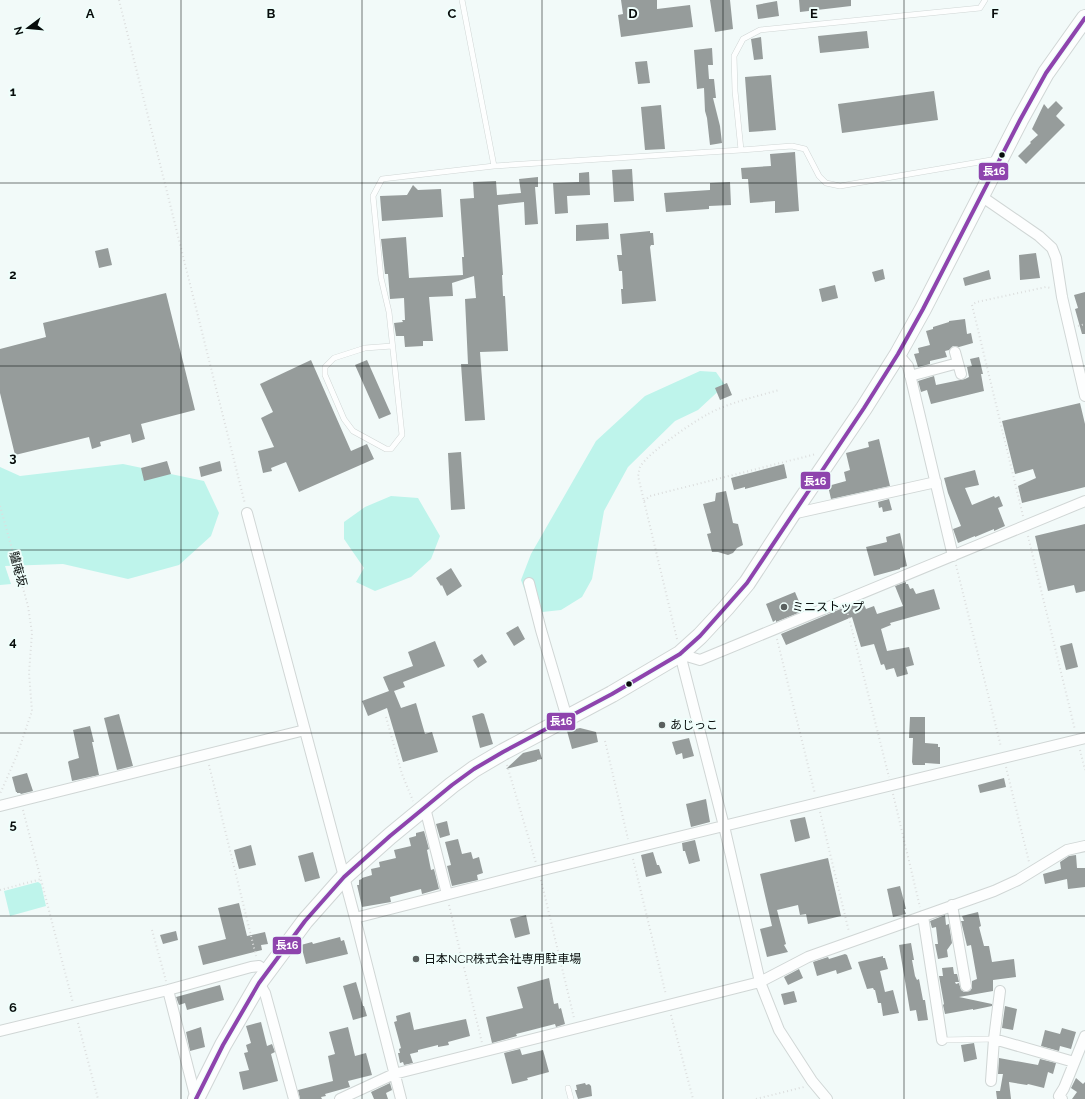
<svg xmlns="http://www.w3.org/2000/svg" width="1085" height="1099" viewBox="0 0 1085 1099" font-family="Raleway,'Noto Sans JP',sans-serif">
<rect width="100%" height="100%" fill="#f2faf9"/>
<!-- green -->
<path fill="#bef4eb" d="M700,371l16,1 9,13 -27,25 -23,11 -47,46 -24,44 -12,68 -10,18 -21,13 -28,3 -12,-33 10,-26 65,-113 49,-45z
M123,464l81,17 15,32 -8,23 -32,29 -51,14 -65,-15 -58,2 6,18 -11,1v-118l20,9z
M391,496l27,2 22,38 -9,23 -20,18 -36,14 -19,-9 8,-14 -20,-29v-17l21,-15z
M38,882l3,2 5,22 -36,10 -6,-25z"/>
<!-- building -->
<path fill="#969c9b" d="M621,0h36v9l33,-4 3,22 -72,10 -3,-22 5,-1z
M710,0h20l3,29 -18,3z
M799,0h52v6l-51,6z
M777,1l2,15 -21,3 -2,-14z
M867,31l2,17 -49,5 -2,-17z
M761,37l2,22 -9,1 -3,-21z
M712,48l1,17h-5l1,14h5l2,19h-3l7,28 2,17 -12,2 -3,-27 -2,-7 -1,-23 -7,1 -3,-39z
M647,61l3,22 -12,1 -3,-22z
M771,75l5,55 -27,2 -4,-55z
M934,91l4,29 -96,13 -4,-29z
M1056,101l7,7 -7,8 9,9 -39,39 -8,-8 13,-13 -1,-1 8,-7 -6,-6 12,-25 4,5z
M661,105l4,44 -20,1 -4,-43z
M795,152l4,59 -24,2v-12l-25,2 -2,-24h-6l-1,-11 30,-2 -1,-12z
M632,169l2,32 -20,1 -2,-32z
M589,172l1,23 -23,1 1,17 -13,1 -2,-31 26,-1v-9z
M538,177v10h-3l3,37 -13,1 -1,-23 -26,3 5,70h-1l1,21h2l3,55 -28,1 5,68 -20,1 -4,-57h7l-3,-65 11,-1 -2,-22 -22,7 1,13 -24,1 4,44h-10v5l-18,1 -1,-11h-8l-2,-13 9,-1 -1,-2h3l-1,-22 -14,1 -2,-25h-3l-4,-35 25,-2 3,41 54,-3 -1,-18h2l-4,-58 14,-1 -1,-16 23,-1 1,14 24,-2 -2,-14z
M730,182l1,23 -22,1v3l-43,3 -2,-19 46,-3v-7z
M413,185l5,5 23,-1 2,28 -61,4 -2,-25 27,-1z
M608,223l1,16 -33,2v-16z
M650,231v2h3l1,12h-3l-1,2 6,54 -34,3 -1,-15h2l-1,-18h-3l-2,-16h5l-2,-21z
M108,248l4,17 -13,3 -4,-17z
M1036,253l4,25 -20,2 -1,-25z
M883,269l2,10 -10,3 -3,-10z
M989,270l2,9 -26,7 -2,-8z
M835,285l3,13 -16,4 -3,-13z
M1085,292v42h-3l-7,-25 3,-1 -4,-13z
M166,293l29,117 -54,14 4,15 -13,4 -2,-9 -30,8 1,4 -9,3 -3,-12 -74,18 -15,-62v-44l46,-12 -3,-14z
M965,319l2,15 4,-1 2,10 -14,4 -6,-1 -4,4 -4,1 2,6 -17,4v3l-12,3 -4,-13 5,-1 -1,-5 12,-3 -4,-14 7,-2v-2l16,-5v-1z
M979,357l4,17h-2l3,17 -53,13 -4,-14 -6,2 -3,-11 16,-5 2,9 29,-6 4,-2 -2,-10 5,-1 -2,-7z
M311,360l40,91 16,-7 7,15 -75,33 -13,-30 -15,6 1,3 -9,2 -5,-22 16,-4 -13,-29 12,-6 -13,-28z
M367,360l24,54 -12,5 -24,-54z
M727,383l5,12 -12,5 -5,-12z
M1080,403l5,21v63l-63,16 -4,-17 18,-8 -3,-9 -18,5 -13,-53z
M879,439l11,47 -59,13 -3,-13 18,-5 -2,-9 6,-2 -4,-17 23,-6 -1,-5z
M461,452l4,57 -14,1 -3,-57z
M167,461l4,13 -27,7 -3,-13z
M220,461l2,10 -21,6 -2,-10z
M784,464l3,14 -42,11v-2l-11,3 -3,-12z
M975,470l4,15 -14,3 7,17 22,-9 1,2 4,-2 4,10 -5,2 7,18 -11,5v-2l-19,8v-1l-17,7 -5,-14 8,-3 -13,-33 -4,-15z
M726,491l7,32 5,1 5,21 -6,3 -4,5 -5,2 -10,-3h-6l-5,-18 4,-1 -8,-29 12,-3 1,-8z
M889,499l3,11 -9,2 -1,-5 -3,1 -1,-6z
M1085,524v67l-9,2 -2,-8 -26,6 -13,-55z
M900,533l7,33 -7,2v1l-26,7 -8,-29 21,-5 -1,-5z
M451,568l11,18 -15,10 -5,-11 -1,1 -5,-8z
M906,582v2h2l2,5 3,-1 3,6 18,-5 6,20 -50,14 1,2 -10,4 6,22 22,-4 5,18 -8,2 2,7 -11,3 -3,-9 -8,2 -2,-6 -3,1 -7,-21 -13,3 -9,-30 -66,28 -5,-11 81,-34 4,9 8,-3 3,8 26,-8 -8,-20z
M795,592l8,19 -27,11v-2l-3,2 -7,-18z
M518,626l7,13 -11,7 -8,-13z
M435,641l10,25 -42,16 2,5 -11,4 7,17 15,-5 9,31 7,-2 6,20 -35,10 -16,-54 -19,8 -6,-15 27,-10 -6,-14 30,-11 -5,-14z
M1072,643l6,24 -12,3 -6,-24z
M482,654l5,8 -9,6 -5,-8z
M482,713l2,1 9,30 -13,4 -8,-32z
M119,714l14,52 -16,4 -13,-52z
M910,717h15v26l13,1v3h2v17l-15,-1v2h-12l-1,-3 1,-24h-4z
M90,726l4,16h-2l7,33 -27,6 -4,-19 1,-1 10,-3 -6,-28z
M580,728l16,4 2,10 -26,7 -5,-18z
M689,738l5,18 -11,3 -1,-6 -6,2 -4,-13z
M539,749l3,10 -5,1v1l-31,8 17,-16z
M27,773l6,18 -12,3 -1,-1h-3v-1h-1l-4,-15z
M1004,778l2,9 -26,6 -2,-8z
M706,799l4,23 -19,5 -5,-23z
M805,817l5,21 -15,4 -5,-22z
M447,821l3,14 -10,3 -4,-14z
M424,831l5,18 -2,1 4,20 3,-1 5,20 -17,5 -1,-5 -31,8 1,5 -29,5 -5,-22h2v-5l3,-1v-1l10,-3 -1,-6 9,-2 -1,-5 17,-4 -2,-8 17,-4 -2,-8 7,-2v-3z
M458,839l4,15 9,-2 2,7 6,-2 4,16 -6,2 1,5 -26,6 -5,-20 4,-1 -6,-23z
M695,840l5,21 -11,3 -4,-13h-2l-1,-8z
M251,845l5,20 -17,4 -5,-19z
M313,852l7,26 -15,4 -7,-26z
M653,852l4,13h2l3,8 -16,4 -5,-22z
M1076,855l1,13h8v19l-17,2 -1,-10 -22,5 -2,-10 18,-5 -1,-7 9,-6z
M828,858l13,58 -33,8 -2,-10 -6,1 -2,-10 -21,5 9,34 -2,1 4,7 -21,5 -7,-28 12,-3 -12,-52z
M900,886l6,23h-2l2,5 -13,3 -6,-28z
M239,903l8,33 18,-4 3,12 -7,1 1,5 -59,15 -5,-19 28,-7 -8,-31z
M978,912l3,14 -2,1 5,19h5l3,16 22,-3 2,18 -23,3v11l-34,6 33,7v2l-19,4v-1l-28,5 -2,-9 1,-1 -5,-28h4l-1,-8 11,-1 1,7h3l2,8h-4l1,2 3,-1 2,7 3,2 6,-1 2,-3v-7l5,-2 -6,-34 -4,1 -6,-25h3l-2,-5z
M526,915l4,19 -15,4 -5,-19z
M945,915l1,10 3,-1 3,19 -5,7 1,7 -10,2 -3,-15h3l-2,-17 -4,1 -2,-7z
M176,931l2,9 -15,4 -3,-9z
M340,937l1,4 3,-1 4,14 -42,10 -5,-19 11,-3 1,2z
M911,943l3,17h-2l3,16 2,4 2,-1 4,21h2l3,20 -10,1 -2,-11 -6,1 -11,-66z
M845,954l2,1 5,14 -15,5 -1,-4 -19,6 -4,-14 15,-5 1,2z
M883,956v2h2l3,11 -8,2 5,21 8,-2 6,23 -16,3 -2,-13h-3l-3,-13h-1l-1,-2 -6,1 -9,-27z
M799,969l4,9 -15,7 -4,-8z
M549,978l5,26 4,-1 1,6 2,-1 4,16 -9,3 -1,-3 -31,8 -8,2 1,2 -25,7 -6,-26 37,-9 -6,-21z
M356,982l7,24h1l3,10 -14,4 -10,-34z
M220,985l4,15 -37,10 -2,-7 -6,2 -3,-8z
M794,991l3,11 -13,3 -3,-11z
M1005,1006l12,3 -4,21 -11,-2z
M410,1012l4,18 52,-11 4,17 -22,6 1,3 -11,2v-2l-20,5v2l-8,2 3,9 -9,2 -1,-3 -3,1 -2,-10h2l-1,-4 2,-1 -7,-26 3,-1 -1,-5z
M261,1022l6,24 5,-2 3,8 -4,2 7,27 -35,9 -4,-18 10,-2 -5,-17 4,-1 -2,-7 5,-2 -5,-17z
M201,1027l4,20 -15,4 -4,-19z
M348,1027l7,29 11,-3 6,22 -24,6 2,6 -25,7 1,2 -5,1 1,2h-22l-2,-9 35,-9 -5,-25 7,-2 -6,-22z
M1062,1028l14,4 -5,17 -11,-3 -1,5 -18,-5 4,-16 15,4z
M974,1043l3,16 -13,3 -3,-17z
M520,1049l2,6 21,-5 6,22 -22,6 1,2 -16,4 -8,-31z
M999,1058l39,7 2,-6 16,4 -3,11 -5,-2 -4,16 -16,-4 -1,1 -18,-3 2,17h-14l-1,-8h4l3,-17h-5z
M1076,1078l7,6 2,-2v17h-13l5,-7 -6,-4z
M390,1083l2,7 -6,3 2,6h-14l-3,-7z
M585,1083l1,2 3,-1 2,2 1,10 -14,3 -3,-9h2l-1,-5z"/>
<g fill="none" stroke-linecap="round" stroke-linejoin="round">
<defs>
<path id="service" d="M741,150l51,-4 13,3 14,27 7,7 14,3 157,-27
M494,166l247,-16 -6,-59 -1,-35 9,-17 17,-9 220,-22 5,-8
M392,346l-27,2 -31,10 -9,9v8l19,44 9,12 33,18h5l11,-14 -13,-123 -8,-34 -8,-82 9,-17 112,-13 -32,-166
M942,1040l52,-1
M568,1088l3,11"/>
<path id="minor" d="M981,196l58,40 13,12 4,10 6,39 23,99
M955,352l6,22
M898,354l10,12 45,190
M910,376l48,-13
M247,513l108,405 46,181
M792,514l144,-32
M529,583l12,47 26,88
M680,654l44,172 36,156 19,48 33,51 15,18
M680,654l20,6 385,-159
M0,806l305,-76
M425,808l22,86
M952,905l14,81
M923,916l19,124
M355,918l184,-47 546,-133
M259,983l6,10 29,106
M168,990l28,109
M0,1031l168,-41 83,-23 8,-1 8,6
M994,1039l80,23
M991,1081l3,-42 6,-48
M340,1099l54,-25 366,-92 48,-25 186,-66 24,-11 49,-30 18,-4
M1062,1099l-3,-3 5,-8 21,-52"/>
<path id="primary" d="M196,1099l27,-54 36,-62 46,-62 39,-44 46,-41 62,-51 22,-16 29,-17 109,-58 68,-40 20,-18 26,-28 21,-25 45,-69 72,-106 34,-54 25,-45 97,-189 26,-47 39,-55"/>
</defs>
<!-- service casing -->
<use href="#service" stroke="#d0d6d5" stroke-width="6"/>
<!-- minor casing -->
<use href="#minor" stroke="#d0d6d5" stroke-width="12"/>
<!-- primary casing -->
<use href="#primary" stroke="#d0d6d5" stroke-width="18"/>
<!-- path -->
<path stroke="#dcdede" stroke-width="2" stroke-dasharray="1 3" stroke-linecap="butt" d="M119,0l126,504
M1078,326l7,-2
M644,501l6,-5 166,-42
M0,506l28,100 4,27 -3,40 3,38 -15,44 -17,39
M1023,516l-51,-211 1,-1 4,-2 69,-15 4,1
M1028,536l47,194
M956,565l45,182
M847,610l42,167
M677,639l-39,-163c1,-3 1,-6 2,-9 7,-14 61,-51 76,-57 20,-9 42,-14 63,-20
M777,639l38,155
M386,717l16,57 11,27
M605,741l23,98
M1080,750l5,20
M209,765l47,191
M507,765l29,98
M1006,767l23,95
M893,794l27,113
M23,810l50,193
M820,812l29,120
M633,859l33,136
M541,880l33,138
M0,890l41,-11
M449,905l33,138
M152,930l14,51
M671,1015l22,84
M78,1023l20,76
M756,1099l48,-12"/>
<!-- service -->
<use href="#service" stroke="#fdfefe" stroke-width="5"/>
<!-- minor -->
<use href="#minor" stroke="#fdfefe" stroke-width="10"/>
<!-- primary -->
<use href="#primary" stroke="#fdfefe" stroke-width="16"/>
<defs>
<path id="bus-1" d="M196,1099l27,-54 36,-62 46,-62 39,-44 46,-41 62,-51 22,-16 29,-17 109,-58 68,-40 20,-18 47,-53 117,-175 34,-54 25,-45 97,-189 26,-47 39,-55"/>
</defs>
<!-- bus-1 casing -->
<use href="#bus-1" stroke="#effefb" stroke-width="7"/>
<!-- bus-1 -->
<use href="#bus-1" stroke="#8e44ad" stroke-width="4"/>
</g>
<!-- grid -->
<path fill="none" stroke="#080d0c" stroke-width="1" stroke-opacity="0.55" d="M181,0v1099M362,0v1099M542,0v1099M723,0v1099M904,0v1099M0,183h1085M0,366h1085M0,550h1085M0,733h1085M0,916h1085"/>
<!-- markers -->
<g fill="#080d0c" stroke="#effefb" stroke-width="1.5">
<circle cx="1002" cy="155" r="3.5"/>
<circle cx="629" cy="684" r="3.5"/>
</g>
<g fill="#5a605f" stroke="#effefb" stroke-width="1.5">
<circle cx="784" cy="607" r="4"/>
<circle cx="662" cy="725" r="4"/>
<circle cx="416" cy="959" r="4"/>
</g>
<g text-anchor="middle" stroke-width="4" stroke-linejoin="round" paint-order="stroke">
<!-- street labels -->
<g font-size="12" fill="#080d0c" stroke="#effefb">
<text transform="translate(18 569) rotate(75)" y="4">驢庵坂</text>
</g>
<!-- poi labels -->
<g font-size="12" fill="#080d0c" stroke="#effefb" text-anchor="start">
<text x="792" y="611">ミニストップ</text>
<text x="670" y="729">あじっこ</text>
<text x="424" y="963">日本NCR株式会社専用駐車場</text>
</g>
</g>
<g font-size="13" text-anchor="middle" font-weight="bold" fill="#080d0c" stroke="#effefb" stroke-width="4" stroke-linejoin="round" paint-order="stroke">
<text x="90" y="18">A</text>
<text x="271" y="18">B</text>
<text x="452" y="18">C</text>
<text x="633" y="18">D</text>
<text x="814" y="18">E</text>
<text x="995" y="18">F</text>
<text x="13" y="96">1</text>
<text x="13" y="279">2</text>
<text x="13" y="462">3</text>
<text x="13" y="646">4</text>
<text x="13" y="829">5</text>
<text x="13" y="1012">6</text>
</g>
<g stroke="#effefb" stroke-width="1.5">
<rect x="978" y="162" width="31" height="19" rx="4" fill="#8e44ad"/>
<rect x="800" y="471" width="31" height="19" rx="4" fill="#8e44ad"/>
<rect x="546" y="712" width="30" height="19" rx="4" fill="#8e44ad"/>
<rect x="272" y="936" width="30" height="19" rx="4" fill="#8e44ad"/>
</g>
<g font-size="11" text-anchor="middle" font-weight="bold" fill="#fff">
<text x="994" y="175">長16</text>
<text x="815" y="485">長16</text>
<text x="561" y="725">長16</text>
<text x="287" y="949">長16</text>
</g>
<!-- north arrow -->
<g transform="translate(28 28) rotate(254)" stroke="#effefb" stroke-width="3" paint-order="stroke">
<path d="M0-3L7 15L0 10L-7 15Z" fill="#080d0c"/>
<text y="-6" font-size="11" font-weight="bold" text-anchor="middle" fill="#080d0c">N</text>
</g>
</svg>
